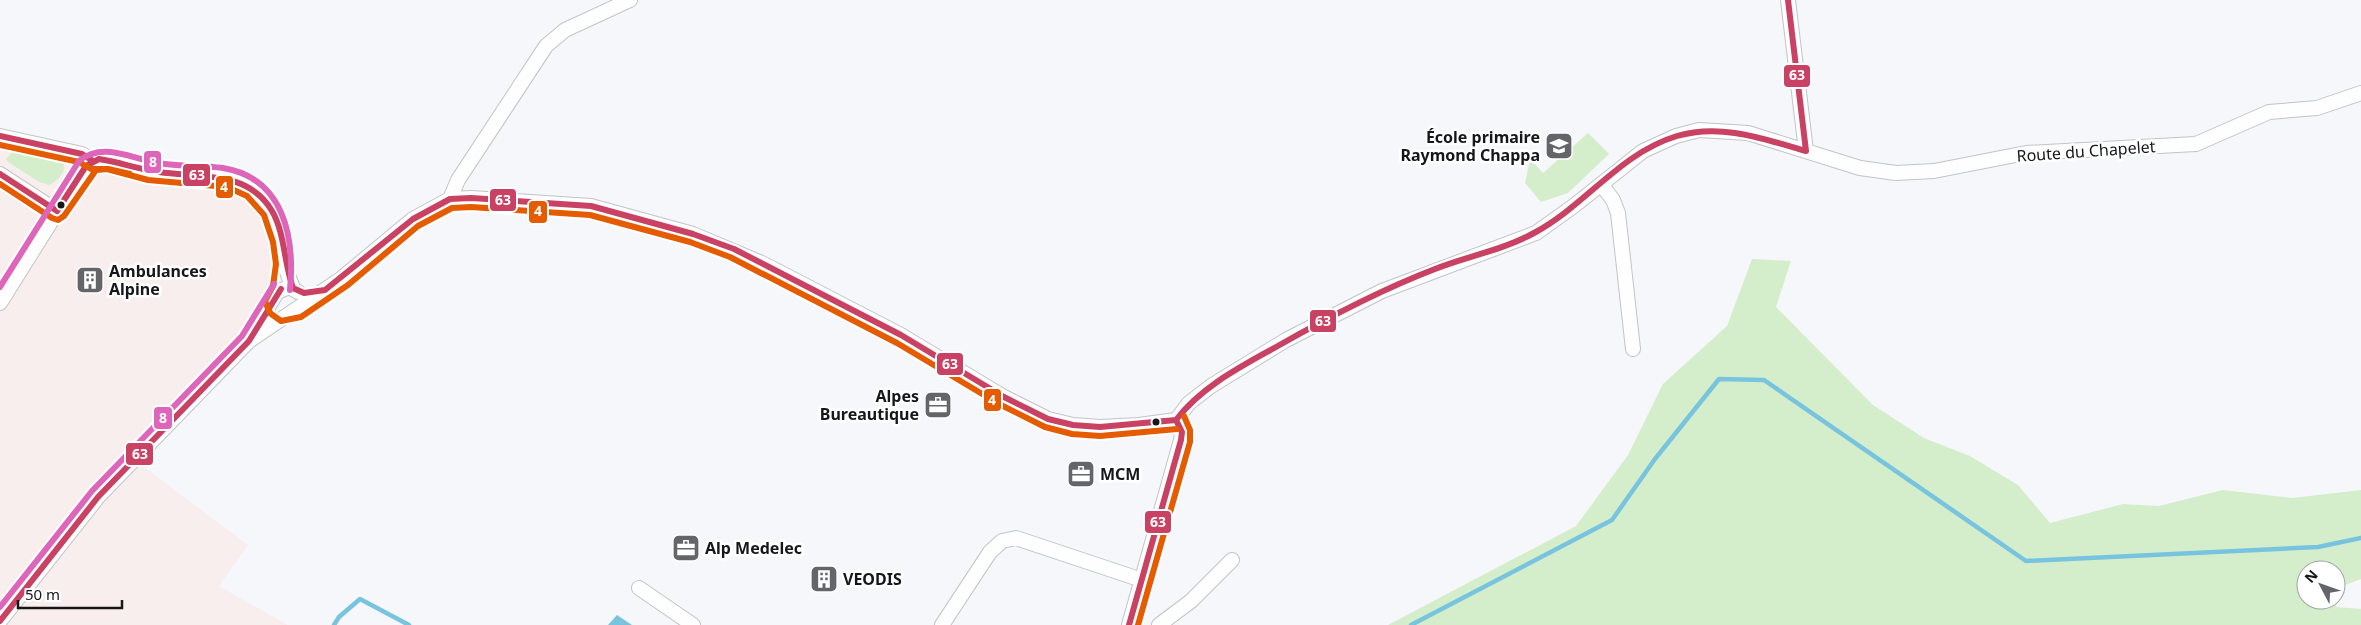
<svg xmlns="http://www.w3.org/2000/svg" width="2361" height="625" viewBox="0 0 2361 625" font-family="'Noto Sans',sans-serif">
<rect width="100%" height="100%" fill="#f5f7fa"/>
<!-- commercial -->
<path fill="#f9eeee" d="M0,147l132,29 94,10 17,6 15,15 13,23 3,21 -5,37 -21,36 -121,130 121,91 -29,41 69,39h-288z"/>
<!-- green -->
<path fill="#d4eecc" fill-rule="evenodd" d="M1588,133l21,21 -41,39 -27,9 -16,-19 5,-24 13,14z
M16,151l47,12c4,10 -6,17 -13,22l-11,-3 -31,-20 -2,-3 6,-7z
M1752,259l39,2 -15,46 97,98 51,33 46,18 48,29 32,38 73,-19 36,2 64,-16 69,8 69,-8v89l-21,8 -4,20 25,2v16h-973l188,-99 52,-71 35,-71 64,-58zM2306,570h30v30h-30z"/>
<!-- water -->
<path fill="#78c4df" d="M617,615l15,10h-24z"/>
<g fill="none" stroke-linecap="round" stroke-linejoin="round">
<!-- stream -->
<path stroke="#78c4df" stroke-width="4.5" d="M334,625l5,-8 21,-18 49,26
M1411,625l201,-105 43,-61 64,-80 45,1 262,181 292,-14 43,-9"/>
<defs>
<path id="minor" d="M1788,0l18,151
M0,136l82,18 11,7
M0,174l57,37
M1601,184l12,16 5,13 15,136
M450,199l8,-19 88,-134 19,-16 65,-30
M0,303l86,-137 13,-7c21,2 40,10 60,13 41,7 88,-5 113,39 9,17 9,34 13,52 1,9 5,17 8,25
M251,337l26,-45 12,-5 9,5
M1176,420l13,-17 22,-17 75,-46 96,-49 154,-58 39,-28 68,-54 33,-15 23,-6 49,3 112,35 36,5 38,-2 92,-18 170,-9 73,-32 48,-4 44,-15
M639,588l54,37
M0,621l98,-124 151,-156 93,-63 71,-59 37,-20 21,-1 120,8 102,28 71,30 137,71 103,62 44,22 25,6 27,2 39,-2 37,-5
M942,625l48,-73 12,-11 14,-3 126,42
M1129,625l52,-185 1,-8 -6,-12
M1159,625l32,-24 41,-41"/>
</defs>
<!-- minor casing -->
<use href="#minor" stroke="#c2c4c6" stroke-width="16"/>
<!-- minor -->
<use href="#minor" stroke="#fefefe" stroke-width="14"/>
<defs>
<path id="bus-1" d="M1788,0l18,151
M0,136l82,18 11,7
M0,174l57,37
M57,211l29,-45 13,-7c20,3 39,10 60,13 40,6 89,-2 113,39 13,22 12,53 21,77
M293,288l11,5 21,-3 88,-71 37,-20 21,-1 120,8 102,28 41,15 167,86 103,62 44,22 25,6 27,2 76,-7
M1176,420c25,-33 64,-53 100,-73 51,-29 104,-57 159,-78 33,-13 68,-19 99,-36 51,-27 86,-80 143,-97 44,-13 87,3 129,15
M0,621l98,-124 151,-156 32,-52
M1129,625l52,-185 1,-8 -6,-12"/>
<path id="bus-2" d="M0,145l79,17 12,7h16l41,11 79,7 20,9 17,19 9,27 3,22 -3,22 -8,15 5,12 11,8 20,-4 47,-32 70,-59 34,-18 19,-1 119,8 100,27 40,15 167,86 102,61 46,23 27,7 28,2 77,-7
M0,184l52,34 6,2 6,-4 32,-46 12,-1 22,5
M1138,625l52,-183v-12l-6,-14"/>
<path id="bus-3" d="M0,287l79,-126c24,-20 53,-2 79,2 22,4 43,2 65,5 61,10 72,69 67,122
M0,607l92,-116 150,-155 32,-52"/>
</defs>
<!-- bus-1 casing -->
<use href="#bus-1" stroke="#fff" stroke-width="10"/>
<!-- bus-2 casing -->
<use href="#bus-2" stroke="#fff" stroke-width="10"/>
<!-- bus-3 casing -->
<use href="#bus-3" stroke="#fff" stroke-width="10"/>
<!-- bus-1 -->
<use href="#bus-1" stroke="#c94163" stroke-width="6"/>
<!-- bus-2 -->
<use href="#bus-2" stroke="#e45b00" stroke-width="6"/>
<!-- bus-3 -->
<use href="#bus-3" stroke="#dd66ba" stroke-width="6"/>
</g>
<!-- icons -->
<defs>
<symbol id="school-square" viewBox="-11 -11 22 22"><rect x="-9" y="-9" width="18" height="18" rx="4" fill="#646568" stroke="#fff"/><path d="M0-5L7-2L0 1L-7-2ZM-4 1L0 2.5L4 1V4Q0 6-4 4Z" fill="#fff"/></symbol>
<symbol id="building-square" viewBox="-11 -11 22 22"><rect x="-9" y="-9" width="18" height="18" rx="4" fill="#646568" stroke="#fff"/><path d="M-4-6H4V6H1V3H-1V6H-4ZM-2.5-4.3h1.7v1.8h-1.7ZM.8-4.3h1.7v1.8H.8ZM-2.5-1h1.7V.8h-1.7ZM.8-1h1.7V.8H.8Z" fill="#fff"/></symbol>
<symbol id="office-square" viewBox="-11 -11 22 22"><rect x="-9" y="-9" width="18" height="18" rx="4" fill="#646568" stroke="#fff"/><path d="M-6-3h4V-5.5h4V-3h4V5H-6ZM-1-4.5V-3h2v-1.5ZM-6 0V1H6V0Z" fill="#fff"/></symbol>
</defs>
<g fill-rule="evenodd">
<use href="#school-square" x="1543" y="130" width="32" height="32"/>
<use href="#building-square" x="74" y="264" width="32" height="32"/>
<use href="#office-square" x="922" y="389" width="32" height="32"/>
<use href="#office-square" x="1065" y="458" width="32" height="32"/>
<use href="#office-square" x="670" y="532" width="32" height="32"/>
<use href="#building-square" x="808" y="563" width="32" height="32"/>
</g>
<!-- markers -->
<g fill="#161719" stroke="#fff" stroke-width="2">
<circle cx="61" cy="205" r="4.5"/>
<circle cx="1156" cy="422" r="4.5"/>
</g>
<g text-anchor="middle" stroke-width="5" stroke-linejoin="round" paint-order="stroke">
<!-- poi labels -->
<g font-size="16" font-weight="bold" fill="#161719" stroke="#fff" text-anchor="start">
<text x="1540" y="143" text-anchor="end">École primaire<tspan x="1540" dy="18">Raymond Chappa</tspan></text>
<text x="109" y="277">Ambulances<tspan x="109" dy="18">Alpine</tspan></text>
<text x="919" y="402" text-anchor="end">Alpes<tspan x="919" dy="18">Bureautique</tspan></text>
<text x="1100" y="480">MCM</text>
<text x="705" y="554">Alp Medelec</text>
<text x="843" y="585">VEODIS</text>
</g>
<!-- street labels -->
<g font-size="16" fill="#161719" stroke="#fff">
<text transform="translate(2086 151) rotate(-4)" y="6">Route du Chapelet</text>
</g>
</g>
<g stroke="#fff" stroke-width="2">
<rect x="1783" y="64" width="28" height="24" rx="5" fill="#c94163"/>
<rect x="143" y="150" width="19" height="24" rx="5" fill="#dd66ba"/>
<rect x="182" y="163" width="29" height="24" rx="5" fill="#c94163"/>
<rect x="215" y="175" width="19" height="24" rx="5" fill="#e45b00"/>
<rect x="489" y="188" width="28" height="24" rx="5" fill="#c94163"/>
<rect x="528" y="200" width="20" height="24" rx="5" fill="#e45b00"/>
<rect x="1309" y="309" width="28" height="24" rx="5" fill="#c94163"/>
<rect x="936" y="352" width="28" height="24" rx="5" fill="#c94163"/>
<rect x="983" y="388" width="19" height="24" rx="5" fill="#e45b00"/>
<rect x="153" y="406" width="20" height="24" rx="5" fill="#dd66ba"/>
<rect x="125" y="442" width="29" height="24" rx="5" fill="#c94163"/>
<rect x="1144" y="510" width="28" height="24" rx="5" fill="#c94163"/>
</g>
<g font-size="14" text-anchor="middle" font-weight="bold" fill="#fff">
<text x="1797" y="80">63</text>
<text x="153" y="167">8</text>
<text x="197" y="180">63</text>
<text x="224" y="192">4</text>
<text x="503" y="205">63</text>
<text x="538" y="216">4</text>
<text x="1323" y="326">63</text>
<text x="950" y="369">63</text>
<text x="992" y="405">4</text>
<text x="163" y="423">8</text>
<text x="140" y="459">63</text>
<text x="1158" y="527">63</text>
</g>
<!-- north arrow -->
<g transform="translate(2321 585) rotate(311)"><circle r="24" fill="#ffffff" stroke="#a2a2a3"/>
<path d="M0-4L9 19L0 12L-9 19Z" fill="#646568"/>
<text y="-8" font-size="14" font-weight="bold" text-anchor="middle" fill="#161719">N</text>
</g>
<!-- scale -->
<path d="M18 600v8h104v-8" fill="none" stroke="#161719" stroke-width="2.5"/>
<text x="25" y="600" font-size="15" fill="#161719" stroke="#ffffff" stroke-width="4" paint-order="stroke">50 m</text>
</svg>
